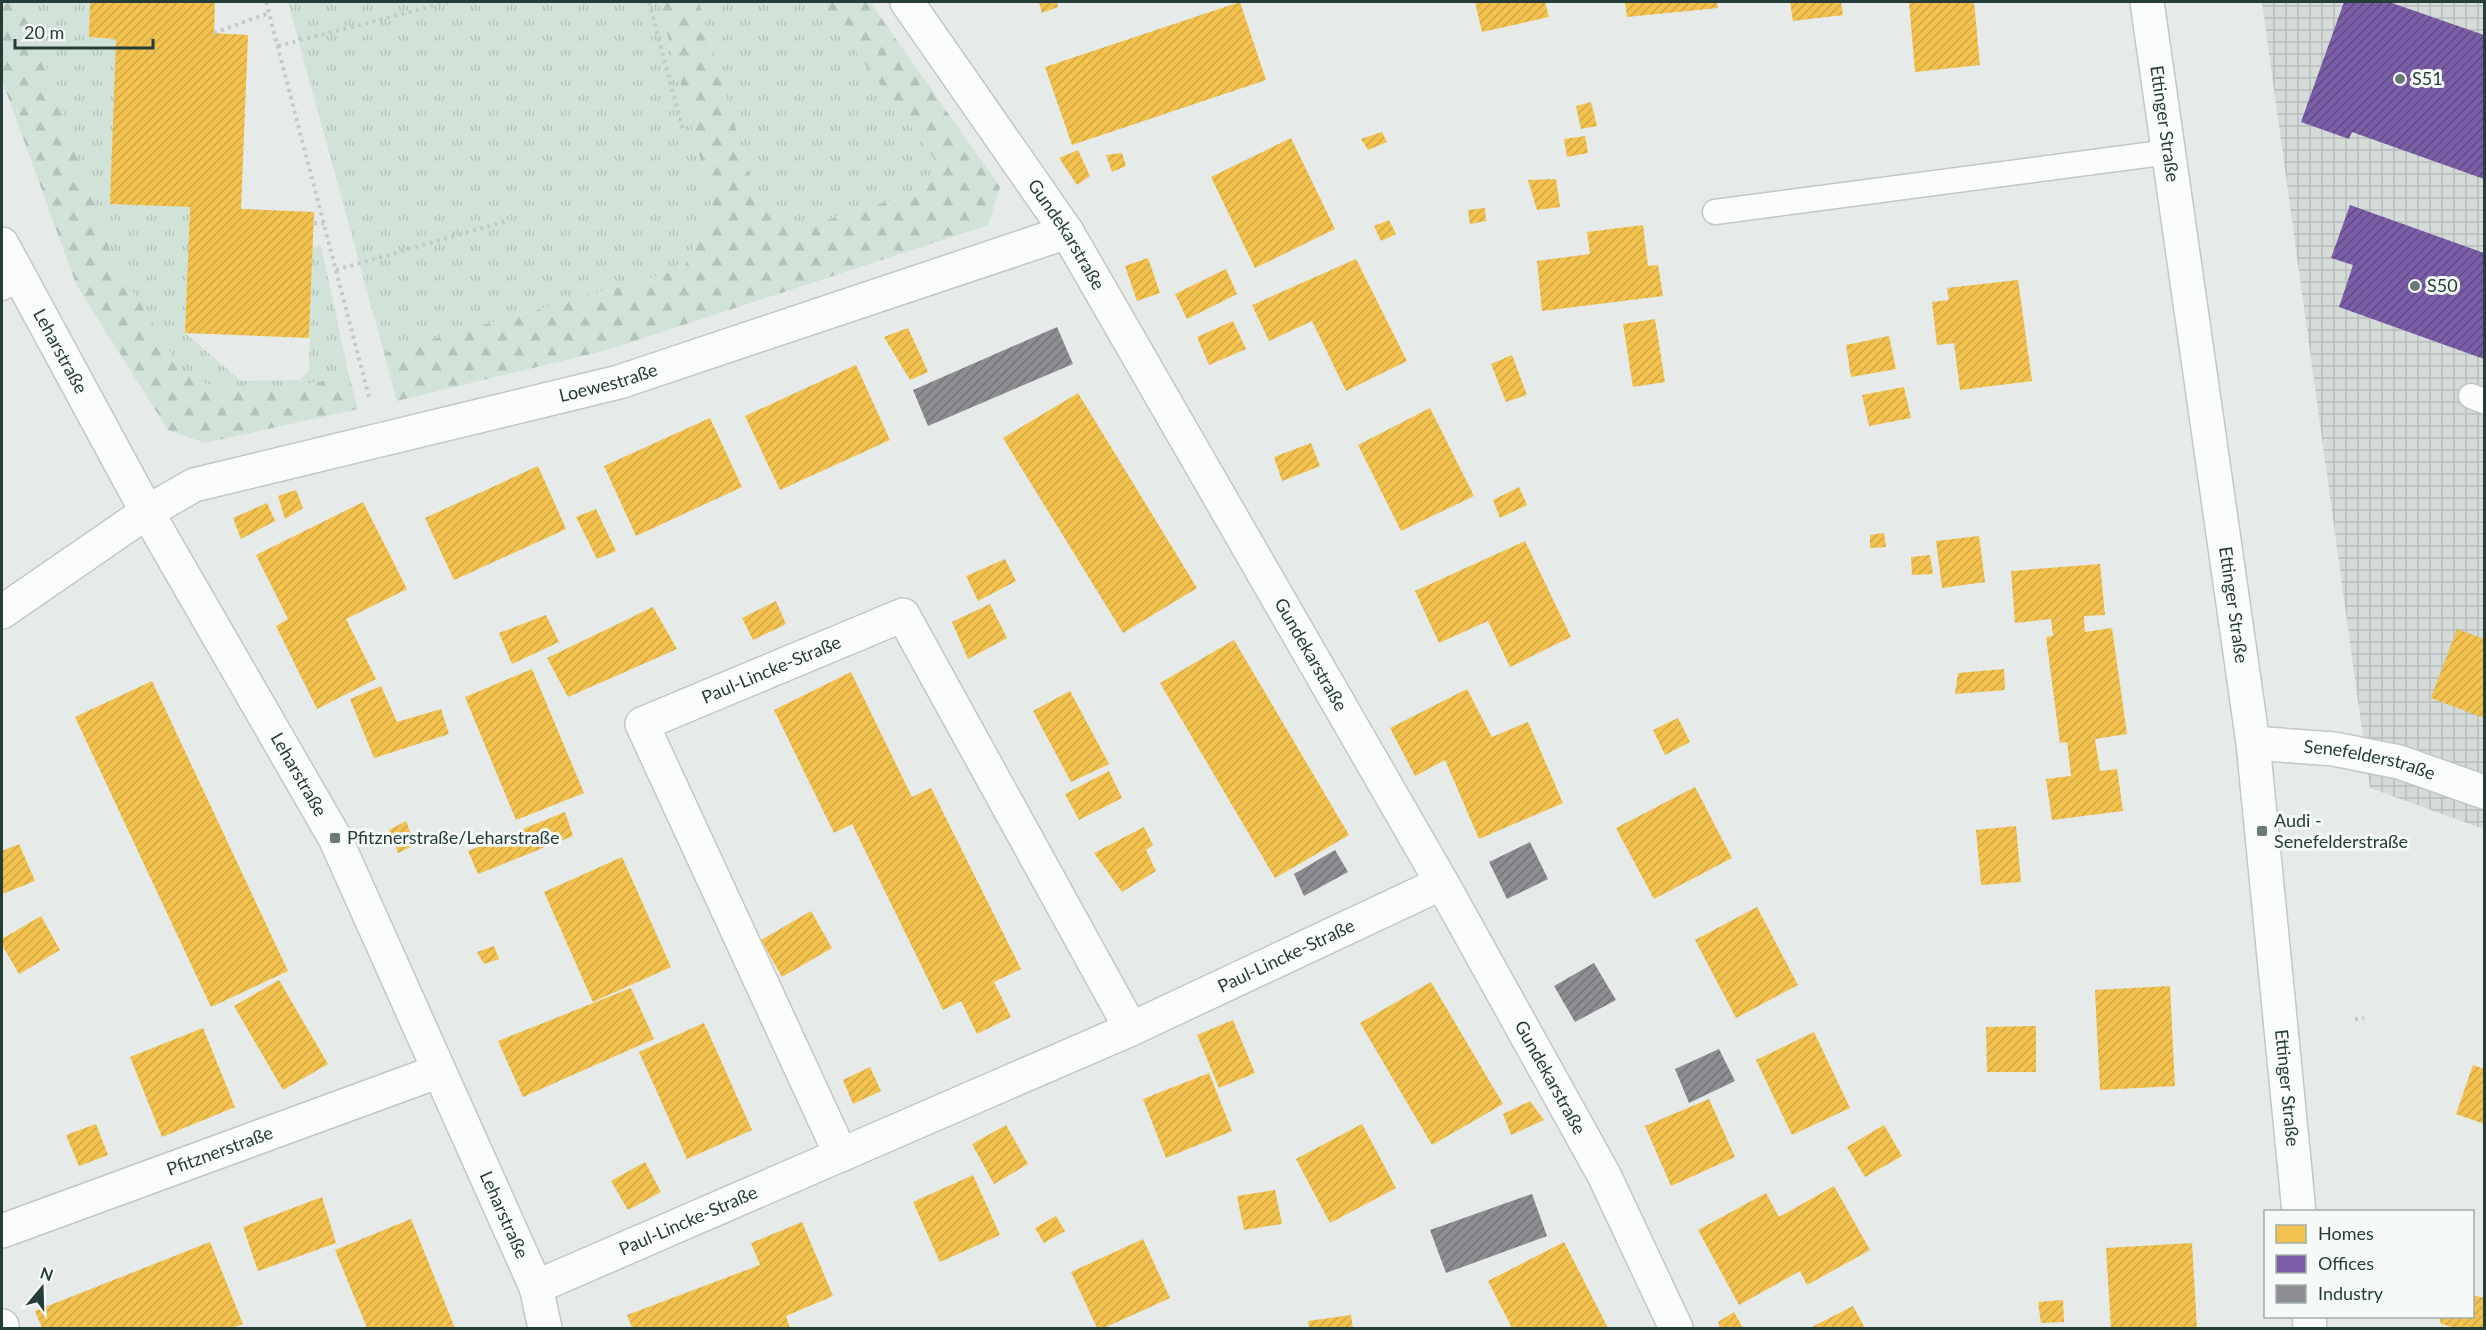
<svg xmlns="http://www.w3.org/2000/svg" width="2486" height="1330" viewBox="0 0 2486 1330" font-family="Lato,sans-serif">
<defs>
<pattern id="industrial-grid" width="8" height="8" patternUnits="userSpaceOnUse" patternTransform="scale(1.5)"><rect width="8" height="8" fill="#d4dbd9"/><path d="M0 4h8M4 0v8" fill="none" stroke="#b6bdbb"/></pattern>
<pattern id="grass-tufts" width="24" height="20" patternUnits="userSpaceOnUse" patternTransform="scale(1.5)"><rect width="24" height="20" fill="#d1e2d8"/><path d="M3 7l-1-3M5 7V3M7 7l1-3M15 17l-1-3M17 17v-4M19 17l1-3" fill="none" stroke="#b3c3ba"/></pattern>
<pattern id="forest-firs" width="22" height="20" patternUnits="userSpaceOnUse" patternTransform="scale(1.5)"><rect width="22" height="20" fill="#d1e2d8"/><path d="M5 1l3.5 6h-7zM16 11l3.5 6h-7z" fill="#b3c3ba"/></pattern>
<pattern id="homes-hatch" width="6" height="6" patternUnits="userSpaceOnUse" patternTransform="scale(1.5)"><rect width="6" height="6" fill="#f2c14e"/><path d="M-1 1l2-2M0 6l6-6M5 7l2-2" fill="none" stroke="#cfa745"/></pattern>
<pattern id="offices-hatch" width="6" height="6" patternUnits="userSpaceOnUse" patternTransform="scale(1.5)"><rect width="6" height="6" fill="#7b5ea7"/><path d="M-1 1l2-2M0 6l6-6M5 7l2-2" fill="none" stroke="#5f4b82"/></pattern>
<pattern id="industry-hatch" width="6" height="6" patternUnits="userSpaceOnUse" patternTransform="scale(1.5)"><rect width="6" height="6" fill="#8d8d92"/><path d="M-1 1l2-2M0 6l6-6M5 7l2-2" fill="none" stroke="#737478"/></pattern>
</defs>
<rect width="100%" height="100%" fill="#e6eae9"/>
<!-- industrial -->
<path fill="url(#industrial-grid)" d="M2262,2h222v827l-114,-41z"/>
<!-- grass -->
<path fill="url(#grass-tufts)" d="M24,2h66l-1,35 27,2 -6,165 80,3 -5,126 56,48 59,-1 9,-9 3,-124 9,-2 28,131 -92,17 -43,-6 -31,-13 -70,-115z
M288,2h371l53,201 -28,65 -300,85z
M699,2h121l116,159 -13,30 -124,37 -44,-33z"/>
<!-- forest -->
<path fill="url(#forest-firs)" d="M2,2h22l89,257 70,114 31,14 43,6 92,-17 9,33 -153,34 -37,-13 -92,-146 -74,-204z
M659,2h40l56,193 44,33 124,-37 13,-30 -116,-159h50l130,185 -12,38 -381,125 -210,51 -13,-48 300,-85 28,-65z"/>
<!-- homes -->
<path fill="url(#homes-hatch)" d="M90,2h125l-1,31 34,2 -7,174 73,3 -5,126 -124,-5 5,-126 -80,-3 6,-165 -27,-2z
M1039,2h18l1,5 -16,6z
M1240,2l26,78 -194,65 -27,-78z
M1475,2h70l4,15 -67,15z
M1625,2h92l1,6 -91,9z
M1790,2h51l2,13 -50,6z
M1909,2h65l6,63 -65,7z
M1591,102l6,24 -16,3 -5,-23z
M1382,132l5,10 -19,8 -7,-11z
M1585,136l3,17 -21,4 -3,-18z
M1291,138l44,91 -80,39 -44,-91z
M1078,150l12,26 -13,9 -18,-27z
M1122,153l4,13 -14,6 -6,-17z
M1556,179l4,28 -23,3 -9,-30z
M1485,208l1,13 -16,3 -2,-14z
M1389,220l7,14 -15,7 -7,-15z
M1643,225l5,41 10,-1 5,31 -121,15 -5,-50 53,-7 -3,-22z
M1148,258l12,35 -23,8 -12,-35z
M1356,259l51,102 -61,30 -34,-70 -43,20 -17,-36z
M1226,269l11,25 -50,25 -12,-25z
M2018,280l14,101 -72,9 -6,-47 -17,2 -5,-43 17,-2 -2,-12z
M1655,319l10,63 -32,5 -10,-63z
M1233,321l13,28 -37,16 -12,-28z
M908,328l20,44 -18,8 -26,-43z
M1889,336l7,33 -45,8 -5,-32z
M1512,355l15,40 -21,7 -15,-38z
M856,365l34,75 -110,50 -35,-74z
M1904,387l7,31 -42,8 -7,-31z
M1078,393l119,195 -74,45 -120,-195z
M1430,408l44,88 -73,35 -43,-86z
M710,418l32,69 -106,49 -32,-70z
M1311,443l9,23 -38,15 -8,-24z
M538,466l28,63 -112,51 -29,-62z
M1519,487l8,18 -27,13 -7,-18z
M296,490l7,18 -18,11 -7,-23z
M363,502l44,87 -61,30 30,60 -59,30 -41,-83 12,-7 -32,-64z
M267,503l8,18 -34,18 -8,-21z
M596,509l20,42 -19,8 -21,-42z
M1884,533l2,14 -16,1v-13z
M1979,536l6,46 -43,6 -6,-47z
M1525,541l46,96 -61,30 -22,-46 -49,22 -24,-52z
M1930,555l3,19 -21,1 -1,-18z
M1005,559l11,22 -38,20 -12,-25z
M2100,564l5,51 -21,1 1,16 27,-4 15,106 -32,5 5,32 17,-2 6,42 -71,9 -6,-41 25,-3 -4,-34 -7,1 -14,-106 7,-1 -2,-17 -36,4 -4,-52z
M776,601l10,23 -33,16 -11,-22z
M990,604l17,34 -39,21 -16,-37z
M653,607l24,42 -109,48 -21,-39z
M546,615l13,27 -47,22 -13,-31z
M2457,629l27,10v79l-53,-20z
M1234,640l115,195 -74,43 -115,-195z
M532,669l52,124 -68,27 -51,-123z
M2004,669l1,21 -50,4 3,-21z
M851,672l61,125 19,-9 90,181 -27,13 17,35 -34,17 -16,-33 -18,9 -91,-186 -18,9 -60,-123z
M152,681l136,290 -77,36 -136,-290z
M381,686l16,36 44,-13 8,25 -75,24 -24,-59z
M1467,689l25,48 36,-15 35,81 -84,36 -34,-79 -30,16 -25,-48z
M1070,691l39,73 -38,18 -38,-71z
M1678,718l12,24 -25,13 -12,-25z
M1109,771l13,27 -43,22 -14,-26z
M1695,787l37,71 -78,41 -38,-71z
M565,812l8,24 -95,38 -10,-23z
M406,821l9,24 -17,8 -9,-23z
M2016,826l5,56 -40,3 -5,-55z
M1144,827l9,18 -7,5 10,21 -34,21 -28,-39z
M19,844l16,37 -33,13v-43z
M622,857l49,110 -78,35 -49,-110z
M1757,907l41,78 -62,33 -41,-78z
M811,911l21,37 -50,29 -21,-37z
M41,916l19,34 -41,24 -17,-29v-6z
M494,946l5,13 -15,5 -7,-12z
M279,980l49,84 -45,26 -49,-84z
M1431,982l72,122 -71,41 -72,-122z
M2170,986l5,100 -75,4 -5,-100z
M631,988l23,51 -131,58 -25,-56z
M1233,1020l22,53 -36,15 -22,-53z
M704,1023l48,107 -65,29 -48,-107z
M2036,1026v46h-49l-1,-45z
M203,1028l32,79 -73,30 -32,-80z
M1814,1032l36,76 -58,27 -36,-75z
M2473,1065l11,4v55l-28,-10z
M870,1067l11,24 -28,13 -10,-24z
M1209,1073l23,58 -66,27 -23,-59z
M1709,1099l26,58 -64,29 -26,-60z
M1530,1101l14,19 -33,15 -8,-21z
M96,1124l12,31 -29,11 -13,-31z
M1362,1124l34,64 -66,35 -34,-64z
M1006,1125l22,39 -34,20 -22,-40z
M1884,1125l18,31 -37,21 -18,-30z
M645,1162l16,30 -33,18 -17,-29z
M973,1175l27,60 -60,27 -27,-60z
M1834,1186l36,64 -63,35 -7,-14 -61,34 -41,-75 68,-37 13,24z
M1275,1190l7,34 -38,6 -7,-34z
M322,1197l14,46 -78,28 -15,-44z
M1056,1216l9,15 -21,12 -9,-15z
M411,1219l44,109h-88l-32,-78z
M802,1222l31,74 -47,20 4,12h-158l-5,-13 133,-50 -9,-22z
M1143,1239l27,59 -66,30h-7l-26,-56z
M210,1242l33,82 -11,4h-190l-7,-17z
M1564,1242l44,86h-96l-24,-47z
M2192,1243l5,85h-86l-5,-80z
M2472,1295l12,3v30h-28l-15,-4 -2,-8h33z
M2063,1300l1,22 -23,1 -3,-21z
M1853,1306l12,22h-55z
M1734,1312l9,16h-23l-2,-6z
M1351,1315l2,13h-44l-1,-7z"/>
<!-- offices -->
<path fill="url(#offices-hatch)" d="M2344,2h45l95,33v144l-132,-47 -3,7 -48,-17z
M2350,205l134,48v106l-145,-52 14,-42 -22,-7z"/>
<!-- industry -->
<path fill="url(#industry-hatch)" d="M1057,327l16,37 -145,62 -15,-36z
M1530,842l18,37 -41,20 -18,-37z
M1335,850l13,22 -44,24 -10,-22z
M1594,963l22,37 -41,22 -21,-36z
M1719,1049l16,32 -46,22 -14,-34z
M1532,1194l15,42 -101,37 -16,-43z"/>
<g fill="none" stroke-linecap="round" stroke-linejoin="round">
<defs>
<path id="service" d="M1715,212l454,-60
M2,288l18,-9
M2471,396l13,5"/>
<g id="minor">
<path id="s1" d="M907,2l160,230 375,651 162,292 72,153"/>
<path id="s2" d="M2,244l145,268 188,326 201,449 9,41"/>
<path id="s3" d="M2,612l145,-100 47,-27 425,-103 448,-150"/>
<path id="s4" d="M841,1155l-199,-431 261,-109 228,414"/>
<path id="s5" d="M2,1231l437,-160"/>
<path id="s6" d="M536,1287l595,-258 311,-146"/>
<path d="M2,1326v2"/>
</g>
<g id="tertiary">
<path id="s7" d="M2253,743l81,6 65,13 85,30"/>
</g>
<g id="secondary">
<path id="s8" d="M2147,2l106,741 46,469"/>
<path d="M2309,1316l1,12"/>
</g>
</defs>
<!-- service casing -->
<use href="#service" stroke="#c3c7c6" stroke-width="27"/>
<!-- minor casing -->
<use href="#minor" stroke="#c3c7c6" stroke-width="36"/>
<!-- tertiary casing -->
<use href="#tertiary" stroke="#c3c7c6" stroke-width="36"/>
<!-- secondary casing -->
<use href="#secondary" stroke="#c2c8c6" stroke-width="36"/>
<!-- path -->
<path stroke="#c2cac9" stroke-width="4" stroke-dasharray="3 4.5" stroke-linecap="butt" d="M266,2l104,399
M649,2l34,128
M214,33l55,-20
M278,46l170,-44
M314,223l10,1
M336,270l171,-49
M2355,1019l9,-1"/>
<!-- service -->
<use href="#service" stroke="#fbfcfc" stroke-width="24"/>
<!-- minor -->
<use href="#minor" stroke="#fbfcfc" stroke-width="33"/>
<!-- tertiary -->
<use href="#tertiary" stroke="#fbfcfc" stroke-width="33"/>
<!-- secondary -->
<use href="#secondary" stroke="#fbfcfc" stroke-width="33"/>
</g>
<!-- markers -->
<g fill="#697a77" stroke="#f5f9f7" stroke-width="2">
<circle cx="2400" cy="79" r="6"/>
<circle cx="2415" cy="286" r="6"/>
<rect x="2256" y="825" width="12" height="12" rx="3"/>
<rect x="329" y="832" width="12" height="12" rx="3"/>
</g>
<g text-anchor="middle" stroke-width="6" stroke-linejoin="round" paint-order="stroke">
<!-- poi labels -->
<g font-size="18" fill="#253d39" stroke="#f5f9f7" text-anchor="start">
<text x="2412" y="85">S51</text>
<text x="2427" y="292">S50</text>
<text x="2274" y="827">Audi -<tspan x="2274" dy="21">Senefelderstraße</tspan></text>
<text x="347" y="844">Pfitznerstraße/Leharstraße</text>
</g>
<!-- street labels -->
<g font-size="18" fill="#253d39" stroke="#f5f9f7">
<text dy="6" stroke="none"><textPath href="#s8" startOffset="123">Ettinger Straße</textPath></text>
<text dy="6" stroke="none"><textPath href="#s1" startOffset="282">Gundekarstraße</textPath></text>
<text dy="6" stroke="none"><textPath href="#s2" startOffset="122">Leharstraße</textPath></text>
<text dy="6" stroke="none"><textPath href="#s3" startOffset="657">Loewestraße</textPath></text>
<text dy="6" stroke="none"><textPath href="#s8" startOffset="609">Ettinger Straße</textPath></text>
<text dy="6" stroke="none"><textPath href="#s1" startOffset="768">Gundekarstraße</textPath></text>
<text dy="6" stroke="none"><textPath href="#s4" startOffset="615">Paul-Lincke-Straße</textPath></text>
<text dy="6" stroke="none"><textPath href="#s7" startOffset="118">Senefelderstraße</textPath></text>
<text dy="6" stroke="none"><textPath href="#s2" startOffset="608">Leharstraße</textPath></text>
<text dy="6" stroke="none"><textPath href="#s6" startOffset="820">Paul-Lincke-Straße</textPath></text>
<text dy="6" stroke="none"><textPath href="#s1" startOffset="1254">Gundekarstraße</textPath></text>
<text dy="6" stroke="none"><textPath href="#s8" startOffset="1095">Ettinger Straße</textPath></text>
<text dy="6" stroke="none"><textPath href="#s5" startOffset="232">Pfitznerstraße</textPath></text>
<text dy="6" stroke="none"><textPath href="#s2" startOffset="1094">Leharstraße</textPath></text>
<text dy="6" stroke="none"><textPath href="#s6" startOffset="166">Paul-Lincke-Straße</textPath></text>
</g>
</g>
<!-- border -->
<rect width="2486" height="1330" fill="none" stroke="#253d39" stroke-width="6"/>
<!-- legend -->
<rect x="2264" y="1210" width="210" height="108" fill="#f5f9f7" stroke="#a2aeab" stroke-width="1.5"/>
<rect x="2276" y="1225" width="30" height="18" fill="#f2c14e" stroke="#a2aeab" stroke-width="1.5"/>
<text x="2318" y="1240" font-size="18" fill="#253d39">Homes</text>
<rect x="2276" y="1255" width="30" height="18" fill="#7b5ea7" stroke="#a2aeab" stroke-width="1.5"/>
<text x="2318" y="1270" font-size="18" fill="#253d39">Offices</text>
<rect x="2276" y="1285" width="30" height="18" fill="#8d8d92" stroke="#a2aeab" stroke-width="1.5"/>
<text x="2318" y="1300" font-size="18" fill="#253d39">Industry</text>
<!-- north arrow -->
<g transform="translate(42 1288) rotate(19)" stroke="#f5f9f7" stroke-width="4.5" paint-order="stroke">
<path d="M0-4.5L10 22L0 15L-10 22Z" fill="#253d39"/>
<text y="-9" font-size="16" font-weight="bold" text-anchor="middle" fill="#253d39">N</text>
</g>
<!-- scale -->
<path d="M15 39v9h138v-9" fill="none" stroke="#253d39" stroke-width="3"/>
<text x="24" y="39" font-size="18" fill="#253d39" stroke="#f5f9f7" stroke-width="4.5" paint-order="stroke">20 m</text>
</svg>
